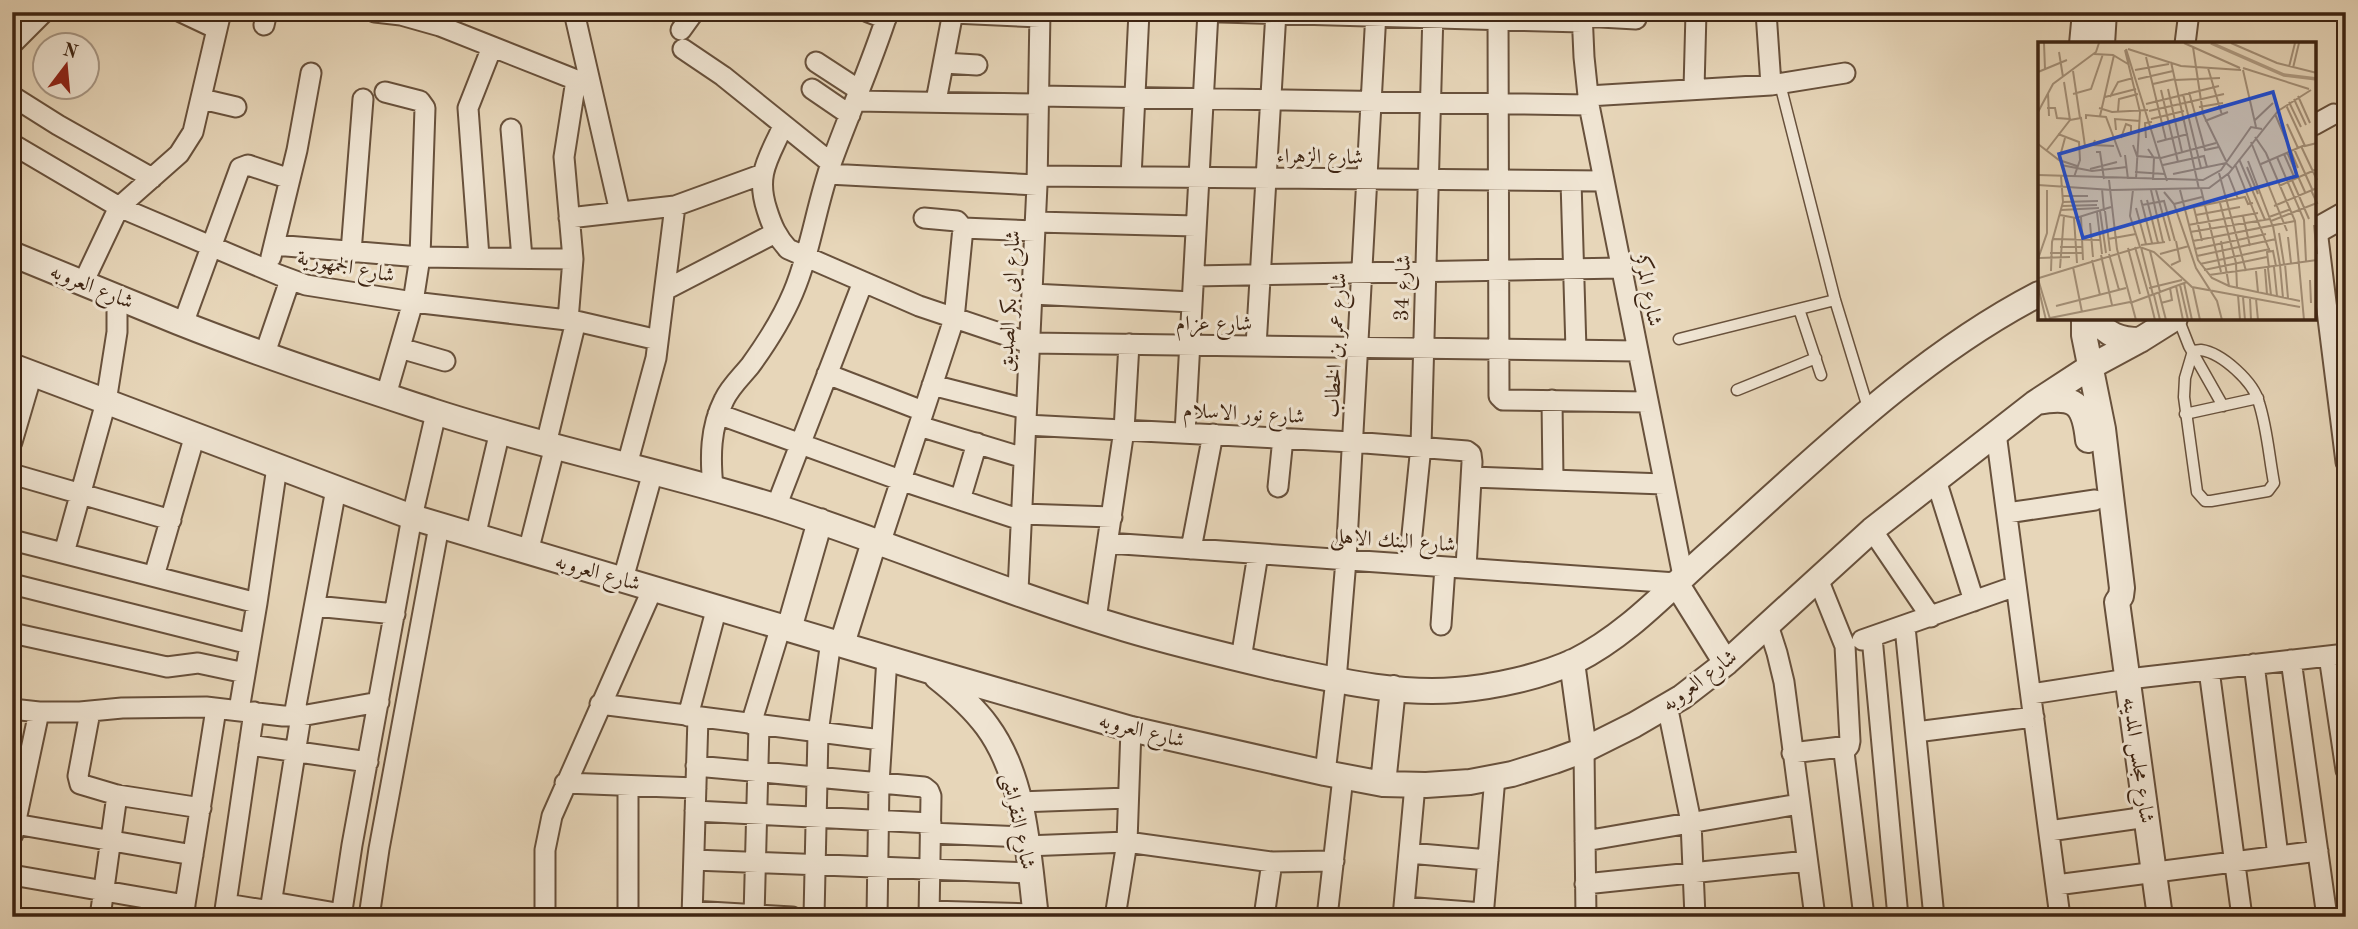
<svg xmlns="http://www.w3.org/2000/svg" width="2358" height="929" viewBox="0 0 2358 929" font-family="'Old Standard TT',Amiri,serif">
<rect width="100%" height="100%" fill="#e7d6b9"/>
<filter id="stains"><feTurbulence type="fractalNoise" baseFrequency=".00286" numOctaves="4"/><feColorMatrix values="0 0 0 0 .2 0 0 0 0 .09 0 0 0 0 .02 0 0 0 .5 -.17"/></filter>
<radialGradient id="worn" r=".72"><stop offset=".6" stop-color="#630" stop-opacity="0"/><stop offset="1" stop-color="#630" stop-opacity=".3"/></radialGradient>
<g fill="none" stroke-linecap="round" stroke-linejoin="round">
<defs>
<path id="service" d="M1780,84l55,216 34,111
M1799,309l22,66
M2178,318l11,28 34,60
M1679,339l156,-39
M2201,350c21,3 53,32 58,53 8,25 10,53 15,80l-6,8 -57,10h-6l-8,-9 -13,-95 1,-19 8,-27z
M1737,390l79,-32
M2185,414l73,-16"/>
<path id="minor" d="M181,12l36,17
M375,12l26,3 39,11 149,59
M574,12l46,200
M868,12l18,7
M1221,12l361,10
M1498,12l1,384 4,4 145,2
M1582,12l2,45 5,48 94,471
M1766,12l5,73
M953,13l87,4
M1582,16l54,3
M264,25l3,-13
M681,30l13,-18
M12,44l32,-32
M2185,44l4,-32
M683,49l40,27 108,87
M816,62l43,28
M944,63l33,2
M812,89l38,26
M1694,89l2,-77
M385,92l35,9 5,7 -5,149 -7,45 -27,93
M12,96l46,29 94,53
M1038,96l551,9
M1588,96l183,-11 74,-12
M202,99l34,8
M855,101l183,3
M936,101l17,-89
M2314,125l20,-11
M783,126c-14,32 -28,48 -16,84 5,16 10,27 21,39l131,57 110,37 609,8
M511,129l11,129
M12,144l107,63 160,68 27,10 107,17 163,19 82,19
M828,174l209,11
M1037,176l566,5
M1131,177l8,-165
M1571,181l5,169
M569,218l106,-12 88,-32
M1035,222l161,4
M963,228l72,3
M2317,230l29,232
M274,245l146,12 153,2
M351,252l12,-153
M271,257l26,-107 14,-77
M479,257l-11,-149 24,-61
M1194,276l427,-8
M83,283l36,-76 60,-53 14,-22 28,-120
M665,290l110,-57
M1032,294l160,8
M568,320l5,-61 -9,-102 12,-77
M183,324l57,-156 8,-3 42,14
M1256,346l20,-334
M400,348l45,13
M265,353l25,-73
M827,374l96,37
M932,385l94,24
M1552,400l1,80
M718,414l182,66 121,40
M1026,425l326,17 115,9 4,3 1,8 -6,106
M919,426l105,32
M1185,433l23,-421
M1996,433l64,484
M12,442l20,-68
M546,444l30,-123
M627,465l29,-107 19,-152
M12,474l159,46
M1472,477l192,7
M1936,480l38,121
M1278,487l5,-49
M713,488c-3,-31 -3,-60 11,-88 6,-13 17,-23 26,-34 16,-22 32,-47 43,-73 18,-42 23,-88 39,-132 18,-50 40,-98 56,-149
M960,500l17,-57
M776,507l87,-225
M2007,513l88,-13
M1022,514l90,3
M1872,530l59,87
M475,537l25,-106
M12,540l245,63
M1108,543l568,40
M880,544l74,-225 9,-91 -6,-7 -33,-3
M1191,549l22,-115
M528,552l27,-106
M64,553l42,-151 11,-70v-35
M1409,564l12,-118 12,-434
M154,576l41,-141
M623,579l30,-107
M1818,579l27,67 5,95 -1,5 -5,6 20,165
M12,584l238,60
M1018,591l19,-406 3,-173
M315,606l80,8
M1096,619l28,-189 5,-86
M1441,625l4,-58
M1768,625l9,28 7,29 31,235
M1905,627l29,290
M12,633l155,34 31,-4 47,10
M1872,637l26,280
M1862,640l154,-54
M2329,656l17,114
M1241,659l17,-105
M2291,660l36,257
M2254,664l24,192
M2209,670l33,247
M2031,694l97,-15 218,-25
M600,704l281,36
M1667,705l24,117 4,95
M12,709l27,3h41l42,-4 84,-1 77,9h18l78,-14
M239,710l18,-107 20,-136
M90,712l-12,64 2,8 37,11 84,13
M294,716l42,-227
M688,716l29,-109
M751,724l30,-98
M1916,732l118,-15
M249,745l119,17
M1584,750l2,167
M1792,753l57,-7
M696,766l228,21 5,4 2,5 -2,121
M1325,773l11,-93 10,-120 30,-548
M565,783l131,5
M628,786v131
M1019,802l109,-4
M695,811l236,12
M15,824l178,31
M2049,831l98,-14
M930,833l95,4
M13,834l26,-122
M1585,841l214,-37
M1026,846l101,-4 145,20 62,-1
M1409,853l79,7
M694,860l336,13
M12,875l173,30
M1585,884l222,-23
M2056,885l262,-34
M272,902l70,12
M226,904l44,7
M1404,907l79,6
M692,911l100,6
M929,911l107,3
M100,917l17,-122
M183,917l33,-208
M224,917l30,-205
M269,917l32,-201
M341,917l11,-72 60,-328 24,-104
M369,917l10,-68 60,-323
M545,917v-67l7,-34 101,-228
M692,917l6,-200
M754,917l5,-192
M814,917l4,-184 13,-92
M877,917l2,-134 8,-125
M1115,917l12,-75 4,-113
M1264,917l8,-55
M1327,917l16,-140
M1403,917l12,-132
M1483,917l12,-140"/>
<path id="tertiary" d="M2082,44l3,-32
M2102,44l2,-32
M2314,232l32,-18
M12,254c56,23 111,46 166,68 83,33 169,61 254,89 113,37 231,60 345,96 117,38 231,87 349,122 50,15 101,27 152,39 57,12 119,27 178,22 38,-3 84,-13 119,-29 54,-27 94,-73 139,-112 102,-91 203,-192 325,-255
M2084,318v17l19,94 19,159 -1,8 -4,6 43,315
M2094,318c13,17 26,22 46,22
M12,366l400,151 518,154 201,58 194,44 58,11 43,1 44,-3 42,-8 42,-13 30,-11 50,-25 48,-28 44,-34 146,-133 163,-127 55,-36 50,-27 35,-22
M2037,402c38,-7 47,1 51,38
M1676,583l50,80
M789,629l31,-108
M842,644l32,-102
M1572,662l12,88
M937,677c19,15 36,30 50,49 39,53 41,128 49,191
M1383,784l10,-96"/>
</defs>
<!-- service casing -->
<use href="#service" stroke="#68513c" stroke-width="13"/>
<!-- minor casing -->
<use href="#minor" stroke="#68513c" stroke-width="23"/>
<!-- tertiary casing -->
<use href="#tertiary" stroke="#68513c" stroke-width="28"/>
<!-- service -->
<use href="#service" stroke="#efe4d2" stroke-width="10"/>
<!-- minor -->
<use href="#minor" stroke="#efe4d2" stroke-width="19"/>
<!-- tertiary -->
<use href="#tertiary" stroke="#efe4d2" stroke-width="24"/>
</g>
<g text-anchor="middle" stroke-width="6" stroke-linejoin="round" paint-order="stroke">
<!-- street labels -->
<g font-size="21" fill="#3e2513" stroke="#efe4d2">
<text transform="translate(1320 156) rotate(1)" y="7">شارع الزهراء</text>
<text transform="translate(346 266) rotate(11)" y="7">شارع الجمهورية</text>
<text transform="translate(92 286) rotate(22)" y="7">شارع العروبه</text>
<text transform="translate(1402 288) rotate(-88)" y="7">شارع 34</text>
<text transform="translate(1649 290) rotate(79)" y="7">شارع المركز</text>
<text transform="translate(1009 301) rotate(-87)" y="7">شارع ابى بكر الصديق</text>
<text x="1214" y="330">شارع عزام</text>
<text transform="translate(1335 345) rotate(-87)" y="7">شارع عمر بن الخطاب</text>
<text transform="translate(1244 413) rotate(3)" y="7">شارع نور الاسلام</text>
<text transform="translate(1393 540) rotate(4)" y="7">شارع البنك الاهلى</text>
<text transform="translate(598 572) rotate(16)" y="7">شارع العروبه</text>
<text transform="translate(1699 680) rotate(-37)" y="7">شارع العروبه</text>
<text transform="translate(1142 730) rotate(14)" y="7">شارع العروبه</text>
<text transform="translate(2139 760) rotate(82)" y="7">شارع مجلس المدينه</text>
<text transform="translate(1019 821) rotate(78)" y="7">شارع النقراشى</text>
</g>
</g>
<!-- overview -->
<g transform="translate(2038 42)">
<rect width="278" height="278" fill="#e7d6b9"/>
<path fill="none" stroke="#ae9a81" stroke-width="3.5" d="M173,1l73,32 33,4"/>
<path fill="none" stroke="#a38f77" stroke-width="2" d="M6,1l1,26M146,1l56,25M193,1l46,20 40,10M155,5l10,67 23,47M88,7l41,132M90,7l53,17 60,4M87,8l15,62 -4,67M21,10l4,25M56,12l19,1 15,9M108,15l20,83M133,20l28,127M251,25l6,-24M170,26l14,47M205,26l66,21M255,26l6,-25M97,28l34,-6M205,28l13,57M35,29l7,47M0,30l29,-12M100,37l35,-8M137,38l45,-2M115,42l22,-5M130,47l14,63M123,48l17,72M151,50l16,58 14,-3M10,51l1,23M35,52l18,-5 12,-35M145,52l18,74M260,54l12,27M67,55l31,-8M72,55l8,-15 15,-4M256,57l12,26M251,60l12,25M108,62l73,-18M248,63l19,41 12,-3M161,65l24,-4M9,66h8l2,10 13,1M61,66l13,4 36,-2M80,69l1,-12 19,-5M111,69l75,-17M0,70l15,-28 43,-32 3,-9M237,72l23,54M62,74l14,-61M48,77v-4l20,2 15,40M113,77l33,-8M32,78l11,-2 4,28M167,79l23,-9M216,79l19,-18M249,82l11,24M115,85l32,-8M78,88l-1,-11 25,2M20,92l21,8 1,18 -6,17M217,95l11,16 29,68 9,99M83,96l5,-14 5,2v7M108,96l-1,-15 7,-1M57,98l-2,5 21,1M119,100l31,-8M213,100l36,89M0,102l21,16 18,6M95,103l4,11 24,2 55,-15M263,104l16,34M110,107l6,9 -1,22M256,107l18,40M8,109l24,-31 -6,-38M58,110h4l4,27M249,110l18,40M246,112l11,25M87,113l3,24M239,115l27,63 2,41M201,117l26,61M21,118l6,-22M210,119l25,66M197,122l35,88M223,122l44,-19M23,123l31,6 35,-4M125,123l41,-9 3,11M209,125l11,27M52,127l27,-7M97,130l30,2M181,131l27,98M135,132l53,-11 7,6M190,132l10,25M0,133l165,5 18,-10 30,-43 11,2M71,138l8,69 19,71M254,138l17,39M0,143l74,5 97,-2 20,-15 49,-62 33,-21M241,144l38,-17M64,147l2,22M163,147l20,83M95,148l-3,26 10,31M113,148l12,52M118,148l14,51M142,148l18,70 14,18 17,8 71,15M126,150l10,12 22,64 21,33 5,19M24,154h26M103,158l11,43M109,158l11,43M25,160l35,-1M182,161l16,60 1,25M136,162l28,-7M104,163l22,-4 11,40M24,164l35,-1M236,164l43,-18M98,166l10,36M156,166l8,33M146,167l61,-12 3,7 5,-1M23,168l38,-2M62,169l6,42M67,169l5,40M59,170l5,42M22,173l16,3 35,-11M158,173l44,-8M205,174l7,30M43,175l2,43M231,175l22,-8M36,176l3,45M233,179l46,-18 -6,-13M52,181l3,34M150,183l70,-12M276,183l3,29M235,184l7,39M152,190l80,-13M241,191l5,31M250,195l3,26M14,197l48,1M70,197l28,-5M155,199l102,-20M183,199l8,45M103,203l24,-3M22,205h22M97,205l14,49M103,205l12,48M90,206l12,46M157,207l71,-15M112,209l10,41M12,211h33M71,212l10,36M122,212l29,-8M63,213l11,50M159,214l79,-17M1,216l31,-1M0,217l9,-26v-43M54,218l8,35M162,222l70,-15M247,222l3,34M133,223l9,-4 -4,-20M242,223l3,33M35,225l9,45M236,225l3,29M22,226l4,-52M230,226l3,27M231,226l-2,-16 6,-1 3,15M227,227l2,25M166,228l63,-13M13,229l1,-29 11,-40 -2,-26M218,229l2,21M171,233l108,-15M1,236l101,-31 14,5 38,35 108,20M0,237l12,40M272,238l1,23M146,241l8,37M142,243l8,35M0,244l8,34M138,244l7,34M111,246l33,-8M155,246l7,32M121,251l7,27M116,253l6,25M200,253l2,25M111,254l6,24M205,255l2,23M212,256l1,22M218,257l2,21M92,261l57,-21M123,261l11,-3 -2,-12M18,264l70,-18M12,276l80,-16"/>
<path fill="#1d4ed8" fill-opacity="0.15" stroke="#1d4ed8" stroke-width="3.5" d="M235,50l24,84 -214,62 -24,-84z"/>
<rect width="278" height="278" fill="none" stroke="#3e2513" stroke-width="3.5"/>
</g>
<!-- margin -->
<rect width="2358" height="929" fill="none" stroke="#e7d6b9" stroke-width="42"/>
<rect x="14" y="14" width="2330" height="901" fill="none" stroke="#3e2513" stroke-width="3.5"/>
<rect x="21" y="21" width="2316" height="887" fill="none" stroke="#3e2513" stroke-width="2"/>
<!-- north arrow -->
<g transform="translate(66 66) rotate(16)"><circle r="33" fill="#efe4d2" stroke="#a89886" stroke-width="2"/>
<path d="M0-5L12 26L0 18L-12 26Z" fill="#8f2418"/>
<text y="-10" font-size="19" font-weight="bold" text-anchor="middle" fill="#3e2513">N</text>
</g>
<rect width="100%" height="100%" filter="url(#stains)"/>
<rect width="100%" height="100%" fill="url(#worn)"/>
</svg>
